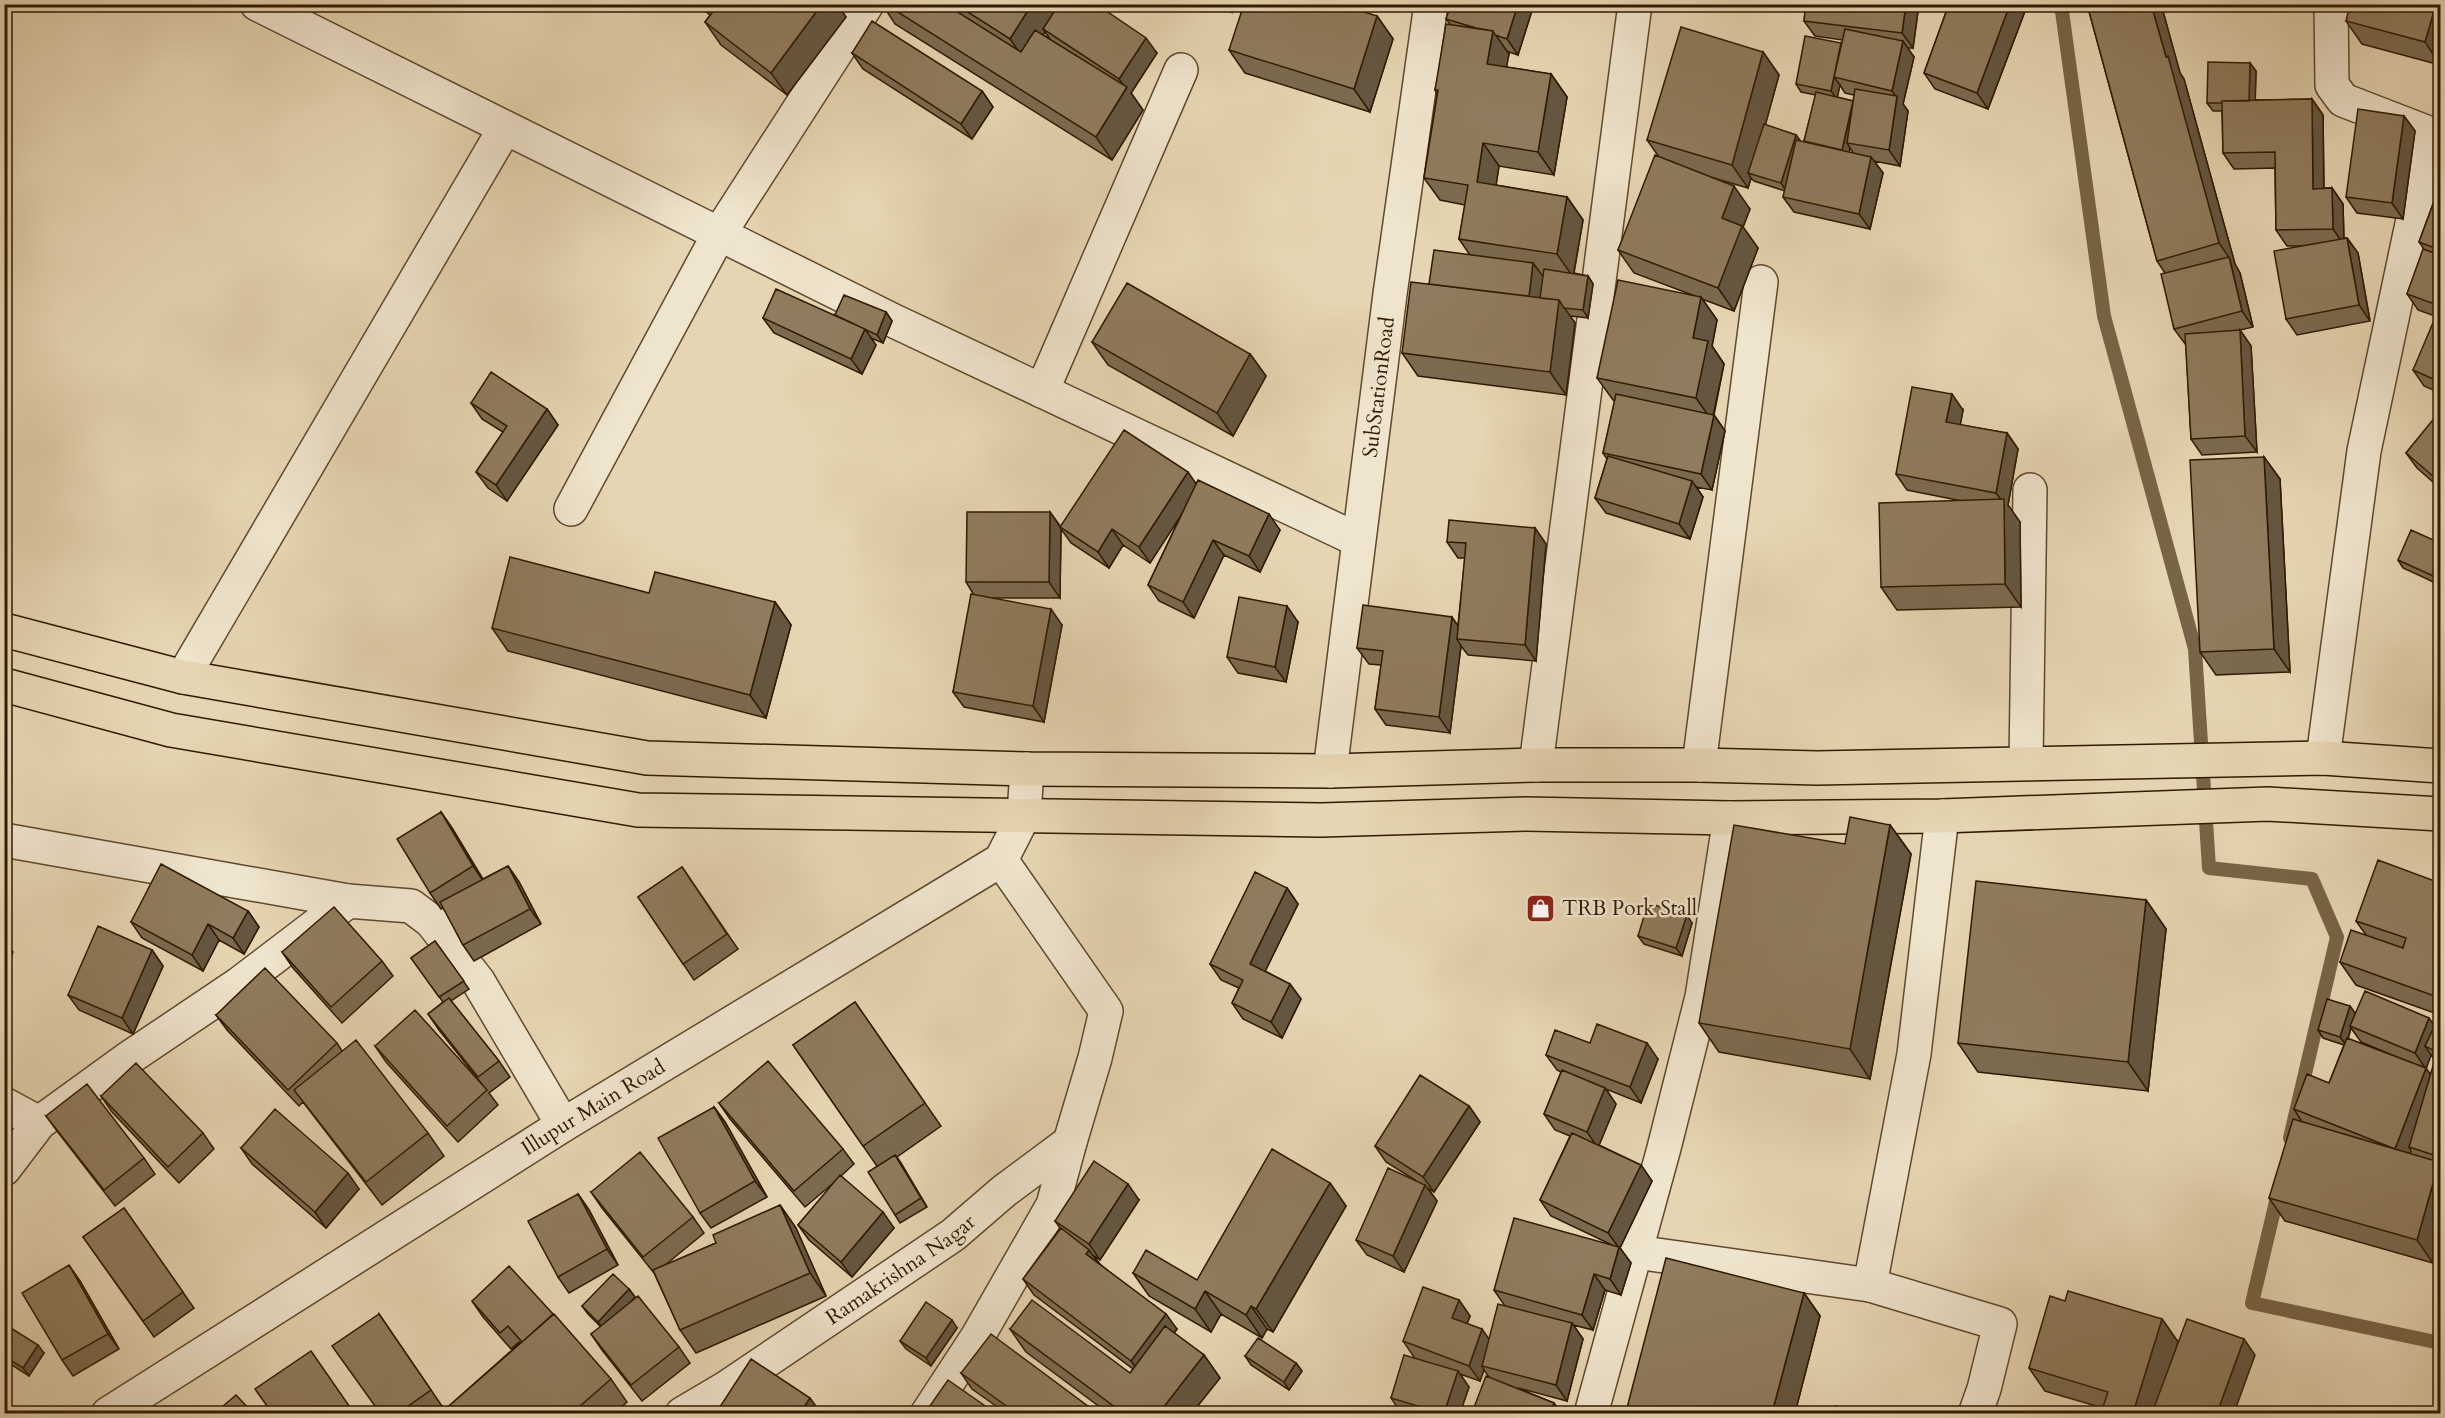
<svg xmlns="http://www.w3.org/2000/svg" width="2445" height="1418" viewBox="0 0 2445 1418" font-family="Cardo,serif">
<rect width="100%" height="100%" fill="#e6d5b2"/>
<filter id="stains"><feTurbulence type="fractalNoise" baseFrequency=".00333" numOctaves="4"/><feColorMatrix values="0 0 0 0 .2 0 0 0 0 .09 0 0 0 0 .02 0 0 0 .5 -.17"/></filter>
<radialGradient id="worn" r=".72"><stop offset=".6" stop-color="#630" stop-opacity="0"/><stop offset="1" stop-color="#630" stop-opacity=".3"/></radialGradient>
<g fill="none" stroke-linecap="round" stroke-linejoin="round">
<!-- stream -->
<path stroke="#786446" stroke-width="14" d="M2061,4l43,312 91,333 14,219 103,11 25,58 -47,201
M2279,1189l-27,114 188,40"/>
<defs>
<g id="minor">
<path d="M257,4l635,316 466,220"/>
<path d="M1042,391l139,-321"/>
<path d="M571,509l148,-275 148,-230"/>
<path d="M183,677l322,-549"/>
<path d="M2323,758l41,-307 67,-317 -88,-34 -11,-15 -1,-81"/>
<path d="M2026,763l4,-273"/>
<path d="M1536,765l99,-761"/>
<path d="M1699,765l62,-483"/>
<path id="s1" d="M1330,771l60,-477 41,-290"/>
<path d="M1942,816l-28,238 -44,231 130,39 -16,65 -9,25"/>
<path d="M4,840l344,61"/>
<path d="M4,1104l35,19"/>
<path d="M4,1169l35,-46 87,-63 113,-76 109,-83 63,5 20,15 47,60 85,144"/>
<path d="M1636,1252l234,33"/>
<path id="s2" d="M108,1414l455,-289 438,-265 23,-45 3,-46"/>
<path id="s3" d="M682,1414l44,-26 227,-153 51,-44 66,-49 25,-84 11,-47 -105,-151"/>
<path d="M927,1414l51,-78 75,-131 17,-63"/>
<path d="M1591,1414l73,-266 38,-151 28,-179"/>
</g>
<path id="primary" d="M4,630l179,47 464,81 380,11 303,2 206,-6h163l118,3 506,-10 117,8
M4,685l167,45 467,80 683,10 205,-6 204,4 212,-2 326,-12 172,10"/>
</defs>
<!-- minor casing -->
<use href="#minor" stroke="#5e492c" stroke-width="36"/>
<!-- primary casing -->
<use href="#primary" stroke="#301a00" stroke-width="36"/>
<!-- minor -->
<use href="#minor" stroke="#efe4cd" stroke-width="33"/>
<!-- primary -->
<use href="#primary" stroke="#e6d5b2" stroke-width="33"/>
</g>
<!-- wall -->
<path fill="#7b6a50" stroke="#301a00" stroke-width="1.5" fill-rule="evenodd" d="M696,4h141l9,13 -59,78 -66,-50 -16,-23 5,-7z
M882,4h214l61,49 -26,40 12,17 -31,50 -217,-136zM1045,32l5,7 -7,-4z
M1131,4h20v2z
M1192,4h42l-2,8z
M1534,4l-16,51 -12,-4 3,3 -3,13 45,7 16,23 -13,78 -55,-9 -3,19 71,12 16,23 -9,53 14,3 5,8 -5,34 -18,-2 5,7 -9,72 -148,-19 -16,-23 27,-69 41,-29 -11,-16 6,-34 -25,-5 -16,-22 13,-84 -2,-4 15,-66 -4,-5z
M1806,4h113l-6,44h-6l7,9 -11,47 5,7 -8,55 -26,-5 9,12 -13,56 -76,-17 -11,-15 2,-6 -31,-10 -3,-3 -3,10 -38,-11 40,32 -7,18 15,21 -24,63 -32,-12 15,21 -5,26 12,18 -10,51 11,16 -13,59 -16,-3 7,10 -13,42 -84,-26 -11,-15 12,-39 -4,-6 12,-52 -2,-1 -16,-22 98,-82 -61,-23 -16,-23 41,-93 -12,-17 116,-88 16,23 -14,50 31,10 5,7 5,1 -2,-2 12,-46 -15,-3 -5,-8 46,-40 1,-4 -28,-4 -11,-15zM1840,85l5,8 9,2 -1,6 -16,-4zM1850,148l4,6 -5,-2z
M1949,4h71l5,7 -37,98 -53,-20 -11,-16z
M2087,4h74l19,69 4,6 51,185 5,9 13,54 -13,3 11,16 6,106 -55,3 -11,-16 -5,-94 -12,-16 -9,-56 -8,-12z
M2440,4v61l-78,-21 -16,-23z
M1377,16l16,23 -23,73 -125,-39 -16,-23z
M852,53l130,38 11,16 -21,32 -109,-70z
M2250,63l6,8 -1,29 57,-1 11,16 1,73h8l11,16 1,34h3l11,15 12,68 -73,14 -11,-16 18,-73h-17l-11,-16 -1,-62 -41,1 -11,-16 -1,-42h-9l-6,-8z
M2404,116l11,15 -12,88 -46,-6 -11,-16z
M2440,185v133l-22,-8 -11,-16 17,-45 -5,-7z
M886,312l6,9 -9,22 -12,-5 5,7 -14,29 -88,-41 -11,-15z
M2440,320v73l-16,-7 -11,-16z
M1092,342l158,12 16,22 -33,60 -125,-71z
M471,403l76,6 11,16 -51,76 -19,-13 -12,-16 27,-40 -21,-13z
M1963,410l-3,15 47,8 11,16 -10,56 12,17 1,85 -124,3 -16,-23 81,-86 -55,-11 -11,-16z
M2440,412v76l-23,-20 -11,-15z
M2264,457l16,22 10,193 -74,3 -16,-23z
M1196,484l84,46 -20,42 -36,-17 -30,63 -35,-17 -11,-16 33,-70 -31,48 -27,-18 -14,23 -38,-25 -10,-14 -1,69h-68l70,27 -18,97 -80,-15 -11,-15 21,-97 -8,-13 84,-70 11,15z
M1535,528l11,16 -10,117 -68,-6 -7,-9 -11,87 -64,-8 -11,-16 6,-44 -12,-1 -12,-16 101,-23 7,-67h-7l-11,-16z
M2440,543v42l-37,-17 -5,-8z
M649,593l126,9 16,23 -25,93 -258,-67 -16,-23z
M1298,622l-12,60 -48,-9 -11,-16z
M441,812l11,16 31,51 25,-13 11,16 22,42 -67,37 -11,-16 -20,-38 -2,2 -11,-16z
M1890,825l21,29 -41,225 -151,-27 -20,-29 146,-179z
M682,867l56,82 -44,31 -56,-83z
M2440,883v132l-84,-30 -16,-23 26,-27 -10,-14z
M1287,888l11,16 -33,67 25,13 11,15 -19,39 -39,-19 -11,-16 7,-15 -18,-8 -11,-16z
M2146,900l20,29 -18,162 -170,-19 -20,-29z
M248,911l11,16 -15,27 -25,-14 -16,31 -61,-33 -11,-16z
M1692,923l-10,33 -38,-12 -6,-8z
M435,941l34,48 -18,12 48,60 11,16 -21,16 9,12 -40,37 -72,-80 -11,-16 106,37 -42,-53 -11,-16 15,-12 -32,-44z
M152,950l11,16 -30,68 -54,-24 -11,-15z
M282,952l100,9 11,15 -51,47 -49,-55z
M855,1002l86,124 -44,31 30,50 -27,16 -5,-8 -18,-49 -84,-121z
M2355,1014l80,12 5,-10v48l-4,-3 -5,-6 -5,13 4,7 10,-7v168l-7,27 -148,-42 -16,-23 33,-76 -8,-13 35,-26 15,-38 -21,-7 -5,-8zM2351,1028l10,14 38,16 -51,-19z
M216,1015l121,28 5,8 86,82 16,23 -62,49 -79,-103 -4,4 -72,-76z
M1590,1043l68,16 -17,44 -35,-14 10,15 -17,41 42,20 11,16 -32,67 11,15 -10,32 -16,-5 -12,40 -20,-5 10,14 -16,62 -49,-13 36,15 7,10h-86l-2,-3 16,-33 -5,-7 -4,11 -20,-7 9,13 -9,26h-59l-10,-15 23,-41 -11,-16 56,-41 11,16 -3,8 22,15 16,-33 -11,-16 116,-46 -59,-28 -11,-16 30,-64 -15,-6 -11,-16 17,-42 -4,-2 -11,-15z
M101,1096l102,37 11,16 -35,34 -67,-71z
M719,1103l124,46 11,15 -13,12 53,52 -42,49 -43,-37 -11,-15 39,-45 -32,27 -75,-88z
M1469,1106l11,16 -46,70 -6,-4 9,13 -33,71 -37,-17 -11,-15 59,-60 -29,-18 -11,-16z
M714,1107l11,15 42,75 -56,31 -11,-15z
M46,1116l98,42 11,16 -40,32 -58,-75z
M241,1148l118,41 -33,39 -74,-64z
M1330,1183l16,23 -73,126 -6,-3 -5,9 -41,-24 -10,18 -62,-36 -16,-23 64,7z
M591,1192l102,25 11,16 -40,33 52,-23 64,-38 16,23 30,68 -130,57 -16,-23 -26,-57 -52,-65z
M578,1194l11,16 29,55 -49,28 -11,-16z
M1139,1200l-39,60 -7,-5 7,9 77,65 -3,4 30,22 16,23 -28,35h-84l-82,-61 -16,-23 120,44 3,-4 -99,-74 -11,-16 37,-51 -5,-7z
M124,1208l70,100 -40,29 -71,-100z
M80,1281l39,68 -46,27 -11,-16z
M629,1289l6,8 -7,7 51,43 11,16 -48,38 -40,-51 -11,-16 10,-7 -13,-13 -6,-8z
M1804,1293l16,23 -25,97h-165l-3,-5z
M2440,1300v23l-5,-8z
M472,1301l139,78 16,23 -13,11h-173l79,-70 -1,-1 -8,7 -28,-32z
M2065,1301l97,18 16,23 -3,10 80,3 -152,53 -58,-17 -16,-23z
M379,1314l63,92 -10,7h-52z
M4,1327l40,26 -15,23 -25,-16z
M957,1328l-26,38 -25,-17 -6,-8z
M1245,1356l51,7 6,8 -13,19 -38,-25z
M961,1373l128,34 4,6h-87l-34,-24z"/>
<!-- shaded-wall -->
<path fill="#645641" stroke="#301a00" stroke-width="1.5" d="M822,4h15l9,13 -59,78 -16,-22z
M1032,4h31l-20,25 2,3 -19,30 -16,-23z
M1227,4h7l-2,8z
M1518,4h16l-16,51 -11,-16z
M1906,4h13l-6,44 -11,-15z
M2010,4h10l5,7 -37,98 -11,-16z
M2151,4h10l19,69 4,6 51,185 5,9 13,54 -11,-16 -12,-52 -11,-16z
M2436,4h4v61l-15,-23z
M1377,16l16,23 -23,73 -16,-23z
M1493,31l16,23 -6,32 -16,-22z
M1146,38l11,15 -26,40 12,17 -31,50 -16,-23 30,-48 -7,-10z
M1903,41l11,16 -11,47 5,7 -8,55 -11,-16 8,-52 -5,-7z
M1841,43l6,8 -13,26 6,8 -3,14 -6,-8z
M1763,52l16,23 -27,99 -4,-1 3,5 -3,10 -16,-23z
M2250,63l6,8 -1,40 -6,-8z
M1551,74l16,23 -13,78 -16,-23z
M982,91l11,16 -21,32 -11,-15z
M2312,99l11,16 1,89 -11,-15z
M1854,101l-7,42 3,5 -2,10 -6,-8z
M2404,116l11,15 -12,88 -11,-16z
M1796,135l6,8 -16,48 -5,-8z
M1483,143l16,23 -6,39 -16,-23z
M1871,157l12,16 -13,56 -11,-15z
M1734,186l16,23 -7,18 15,21 -24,63 -16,-23 4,-70z
M2332,188l11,16 1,41 -11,-16z
M1567,197l16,23 -10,57 -16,-23z
M2347,238l11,15 12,68 -11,-16z
M1533,263l12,16 -4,25 -12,-6z
M1588,276l5,8 -5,34 -5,-8z
M1701,297l16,23 -5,26 12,18 -12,57 -16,-23 -3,-60z
M1559,300l16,23 -9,72 -16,-23z
M886,312l6,9 -9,22 -6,-8z
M865,329l11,16 -14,29 -11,-15z
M2240,330l11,16 6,106 -12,-16z
M1250,354l16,22 -33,60 -16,-23z
M1952,394l11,16 -5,28 -12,-16z
M547,409l11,16 -51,76 -11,-16z
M1714,415l11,16 -13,59 -11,-16z
M2007,433l11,16 -10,56 12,17 1,85 -16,-23 -1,-80 -8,-11z
M2264,457l16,22 10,193 -16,-23z
M1188,472l11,16 -49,75 -11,-16z
M1692,481l11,16 -13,42 -11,-15z
M1050,512l11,16 -1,70 -11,-16z
M1269,514l11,16 -20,42 -11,-16z
M1535,528l11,16 -10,117 -11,-16z
M1112,529l11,16 -14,23 -11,-16z
M1213,540l11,15 -30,63 -11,-16z
M775,602l16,23 -25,93 -16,-23z
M1287,606l11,16 -12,60 -11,-15z
M1051,609l11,16 -18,97 -11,-16z
M1452,617l11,16 -6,6 4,7 -11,87 -11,-16z
M441,812l11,16 32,54 -11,-16z
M1890,825l21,29 -41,225 -20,-30z
M508,866l11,16 22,42 -11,-15z
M1287,888l11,16 -37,76 -11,-16z
M2146,900l20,29 -18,162 -20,-29z
M248,911l11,16 -15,27 -11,-16z
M1687,915l5,8 -10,33 -6,-8z
M208,924l11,16 -16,31 -11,-16z
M4,941l9,11 -9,25z
M152,950l11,16 -30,68 -11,-16z
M1290,984l11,15 -19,39 -11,-16z
M2350,1006l6,8 -6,12 1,2 -5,17 -6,-8z
M2429,1018l11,16 -15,12 6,9 -5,14 -11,-16z
M1647,1043l11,16 -17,44 -11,-16z
M2426,1068l11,16 -28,63 2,4 -5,13 -11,-15z
M1605,1088l11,16 -18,44 -11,-16z
M1469,1106l11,16 -46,70 -11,-15z
M714,1107l11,15 42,75 -12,-16z
M895,1155l6,8 26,44 -6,-9z
M2439,1162l1,1v73l-7,27 -16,-23z
M1641,1165l11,16 -32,67 11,15 -10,32 -11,-16 9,-31 -11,-15z
M348,1173l11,16 -33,39 -11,-16z
M1330,1183l16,23 -73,126 -17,-23z
M1128,1184l11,16 -39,60 -11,-16z
M1425,1185l12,16 -33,71 -11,-16z
M578,1194l11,16 29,55 -11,-16z
M780,1205l16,23 30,68 -16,-23z
M883,1212l11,16 -42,49 -11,-15z
M1089,1250l11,15 -14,-11z
M69,1265l11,16 39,68 -11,-15z
M1594,1274l11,16 -12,40 -11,-15z
M629,1289l6,8 -31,33 -6,-8z
M1205,1291l16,23 -10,18 -16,-23z
M1804,1293l16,23 -25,97h-23z
M1459,1300l11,16 -7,18 -11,-16z
M1251,1306l16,23 -5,9 -16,-23z
M1166,1314l11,15 -35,47 -11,-15z
M2162,1319l16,23 -22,71h-23z
M952,1320l5,8 -26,38 -5,-8z
M1572,1323l11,16 -16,62 -11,-16z
M1482,1329l11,16 -11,21 2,4 -4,11 -11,-15z
M2244,1339l11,16 -21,58h-17z
M38,1345l6,8 -15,23 -6,-8z
M1204,1355l16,23 -28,35h-33z
M1296,1363l6,8 -13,19 -5,-8z
M1458,1371l11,16 -9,26h-16z
M810,1398l11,15h-21z
M1554,1403l7,10h-12z
M1089,1407l4,6h-9z"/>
<!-- building -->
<path fill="#8f7b5d" stroke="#301a00" stroke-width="1.5" d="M710,4h112l-51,69 -66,-51 10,-13z
M885,4h60l76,48 14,-22 92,57 -31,50z
M955,4h77l-22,35z
M1059,4h37l50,34 -27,41 -76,-50z
M1244,4h95l38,12 -23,73 -125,-39z
M1451,4h67l-11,35 -12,-4 -2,-4 -17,-3 -30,-9z
M1806,4h100l-4,29 -98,-12z
M1949,4h61l-33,89 -53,-20z
M2087,4h64l15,53 2,-1 51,187 -62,18z
M2350,4h86l-11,38 -79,-21z
M872,21l110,70 -21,33 -109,-71z
M1446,24l47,7 -6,33 64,10 -13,78 -55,-9 -6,39 90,15 -10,57 -98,-15 9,-54 -44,-7 14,-88h-3z
M1681,27l82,25 -31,113 -85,-25z
M1845,29l58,12 -11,50 -58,-14z
M1805,36l36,7 -10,48 -35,-7z
M2208,62l42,1 -1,38h-27v2h-15z
M1855,89l42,7 -8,54 -42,-7z
M1816,92l37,9 -11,49 -38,-9z
M2312,99l1,90 19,-1 1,41 -57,1 -1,-78 -52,1 -1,-52z
M2358,109l46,7 -12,87 -46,-6z
M1764,124l32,11 -15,48 -33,-10z
M1796,140l75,17 -12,57 -76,-17z
M1655,155l79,31 -12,32 20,8 -24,62 -100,-38z
M2440,185v65l-21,-8z
M2347,238l12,67 -73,14 -12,-68z
M2423,249l17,6v51l-33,-12z
M1434,250l99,13 -4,33 -100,-12z
M2229,257l13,54 -68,18 -13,-55z
M1544,269l44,7 -5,34 -19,-2 -5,-8 -19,-2z
M1618,280l83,17 -8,41 15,3 -12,57 -99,-20z
M1411,282l148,18 -9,72 -148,-19z
M1127,283l123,71 -33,59 -125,-71z
M776,289l89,40 -14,30 -88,-41z
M844,295l42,17 -9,23 -42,-20z
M2435,318l5,2v62l-27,-12z
M2240,330l5,106 -54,3 -6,-105z
M491,372l56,37 -51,76 -20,-13 31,-46 -36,-23z
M1912,387l40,7 -6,28 61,11 -11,60 -100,-19z
M1616,394l98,21 -13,59 -98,-21z
M2440,411v71l-34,-29z
M1124,430l64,42 -49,75 -27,-18 -14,23 -38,-25z
M1608,456l84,25 -13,43 -84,-26z
M2264,457l10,192 -74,3 -10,-192z
M1198,480l71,34 -20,42 -36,-16 -30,62 -35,-17z
M2004,499l1,85 -124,3 -2,-84z
M967,512h83l-1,70h-83z
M1449,520l86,8 -10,117 -68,-6 9,-96 -19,-1z
M2411,530l29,13v36l-42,-19z
M510,557l139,36 6,-21 120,30 -25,93 -258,-67z
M971,594l80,15 -18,97 -80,-14z
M1239,597l48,9 -12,61 -48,-10z
M1363,605l89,12 -13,100 -64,-8 8,-58 -26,-3z
M441,812l32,54 -43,27 -33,-54z
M1850,817l40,8 -40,224 -151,-26 35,-198 111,19z
M2378,860l62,23v115l-100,-36 11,-32 52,18 3,-10 -50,-17z
M161,864l87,47 -15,27 -25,-14 -16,31 -61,-33z
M508,866l22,43 -67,36 -23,-43z
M682,867l45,67 -44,30 -45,-67z
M1255,872l32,16 -37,76 40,20 -19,38 -39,-19 11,-23 -33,-16z
M1976,881l170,19 -18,162 -170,-19z
M1648,903l39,12 -11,33 -38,-12z
M334,907l48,54 -51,46 -49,-55z
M98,926l54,24 -30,68 -54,-23z
M435,941l29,40 -25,16 -28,-39z
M265,968l72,75 -49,47 -72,-75z
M2365,991l64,27 -14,35 -65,-27z
M449,998l50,63 -21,16 -50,-63z
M2327,999l23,7 -10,31 -22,-7z
M855,1002l70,101 -62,43 -70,-101z
M415,1010l72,80 -40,36 -72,-80z
M2440,1015v39l-15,-8z
M1597,1024l50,19 -17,44 -84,-32 9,-25 35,13z
M2347,1038l79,30 -31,81 -101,-40 13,-35 22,9z
M356,1040l72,93 -62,49 -72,-92z
M768,1061l75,88 -49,42 -75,-88z
M136,1063l67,70 -35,34 -67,-71z
M2433,1066l7,2v89l-31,-10z
M1562,1070l43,18 -18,44 -43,-18z
M1420,1075l49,31 -46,71 -48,-31z
M87,1084l57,74 -40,32 -58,-74z
M714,1107l41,74 -55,32 -42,-75z
M275,1109l73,64 -33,39 -74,-64z
M2293,1119l146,43 -22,78 -148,-42z
M1572,1133l69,32 -33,68 -68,-33z
M1272,1149l58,34 -74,126 -5,-3 -5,9 -41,-24 -10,18 -62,-36 13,-23 51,30z
M640,1152l53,65 -50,40 -52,-65z
M895,1155l26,43 -26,17 -27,-43z
M1094,1161l34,23 -39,60 -34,-23z
M1388,1168l37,17 -32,71 -37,-16z
M840,1175l43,37 -42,50 -43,-37z
M578,1194l29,55 -49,28 -30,-56z
M780,1205l30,68 -130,57 -27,-60 63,-27 -3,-8z
M124,1208l59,84 -40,29 -60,-84z
M1514,1218l105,29 -9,32 -16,-5 -12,41 -88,-25z
M1061,1228l28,22 -3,4 80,60 -35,47 -108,-82z
M1666,1258l138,35 -32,120h-125l-20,-5z
M69,1265l39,69 -46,26 -40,-67z
M509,1266l44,48 -31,28 -14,-16 -8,7 -28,-32z
M613,1274l16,15 -31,33 -16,-16z
M1423,1287l36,13 -7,18 30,11 -13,37 -66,-25z
M2068,1291l94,28 -29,94h-32l7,-21 -79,-24 21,-72 15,5z
M638,1296l41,51 -48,38 -40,-51z
M1032,1300l98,73 35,-47 39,29 -45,58h-36l-113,-84z
M2440,1300v17l-5,-2z
M926,1302l26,18 -26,38 -26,-17z
M1498,1304l74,19 -16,62 -74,-19z
M379,1314l52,76 -33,23h-18l-48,-67z
M554,1314l57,65 -39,34h-131z
M2187,1319l57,20 -27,74h-65z
M6,1325l32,20 -15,23 -19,-12v-29z
M991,1334l98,73 -5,6h-68l-55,-40z
M1258,1338l38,25 -12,19 -39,-26z
M311,1351l43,62h-82l-17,-24z
M1404,1355l54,16 -14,42h-3l-50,-15z
M751,1359l59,39 -10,15h-84z
M1486,1376l68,27 -5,10h-68l-8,-3z
M948,1380l43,30 -2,3h-64z
M236,1395l17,18h-38z
M1836,1406l11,7h-16z"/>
<!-- icons -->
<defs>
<symbol id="shop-square" viewBox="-11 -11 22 22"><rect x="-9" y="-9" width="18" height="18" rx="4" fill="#8f2418" stroke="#efe4cd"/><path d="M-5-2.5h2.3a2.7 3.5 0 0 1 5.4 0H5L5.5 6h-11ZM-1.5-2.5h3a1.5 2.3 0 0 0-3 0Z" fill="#fff"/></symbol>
</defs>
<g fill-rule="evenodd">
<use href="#shop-square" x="1524" y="892" width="33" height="33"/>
</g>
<g text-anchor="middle" stroke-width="5" stroke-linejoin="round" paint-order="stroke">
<!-- street labels -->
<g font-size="21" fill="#301a00" stroke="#efe4cd">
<text dy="7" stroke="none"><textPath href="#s1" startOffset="387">SubStationRoad</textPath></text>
<text dy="7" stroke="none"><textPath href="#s2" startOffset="574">Illupur Main Road</textPath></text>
<text dy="7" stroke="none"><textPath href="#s3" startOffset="262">Ramakrishna Nagar</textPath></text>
</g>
<!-- poi labels -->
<g font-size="21" fill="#301a00" stroke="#efe4cd" text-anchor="start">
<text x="1562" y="915">TRB Pork Stall</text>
</g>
</g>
<!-- margin -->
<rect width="2445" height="1418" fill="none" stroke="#e6d5b2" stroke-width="24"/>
<rect x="6" y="6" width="2433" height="1406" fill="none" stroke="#301a00" stroke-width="3"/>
<rect x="12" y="12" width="2421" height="1394" fill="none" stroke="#301a00" stroke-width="1.5"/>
<rect width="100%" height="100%" filter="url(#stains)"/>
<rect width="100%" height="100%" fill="url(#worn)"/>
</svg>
